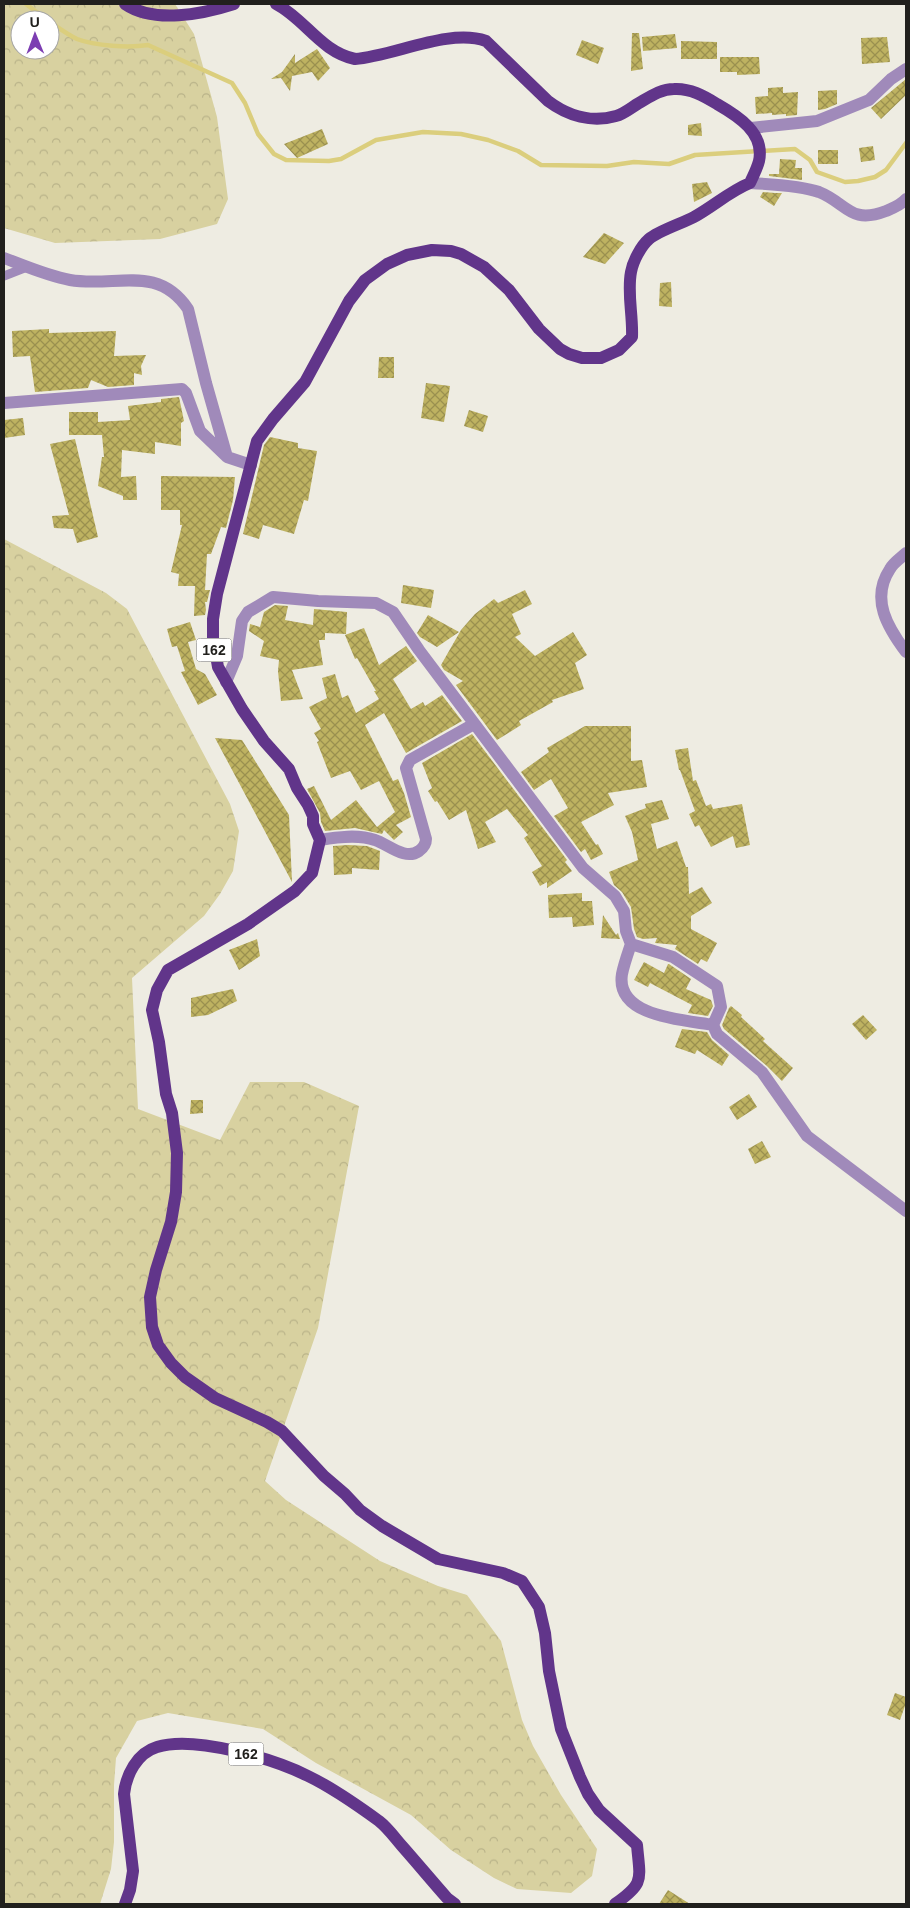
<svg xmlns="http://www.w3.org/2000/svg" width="910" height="1908" viewBox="0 0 910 1908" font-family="Helvetica,sans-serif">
<defs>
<pattern id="forest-crowns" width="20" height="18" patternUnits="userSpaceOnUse" patternTransform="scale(1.25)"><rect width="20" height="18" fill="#d8d1a0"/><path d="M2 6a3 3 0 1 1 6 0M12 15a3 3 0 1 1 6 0" fill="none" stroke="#b9b389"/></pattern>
<pattern id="building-cross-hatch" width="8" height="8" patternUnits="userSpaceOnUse" patternTransform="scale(1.25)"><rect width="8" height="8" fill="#beb261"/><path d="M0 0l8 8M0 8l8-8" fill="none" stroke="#9a904f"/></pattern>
</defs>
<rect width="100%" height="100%" fill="#eeece2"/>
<!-- forest -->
<path fill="url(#forest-crowns)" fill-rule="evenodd" d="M4,4h171l19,30 23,83 11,82 -11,25 -57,15 -105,4 -51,-15zM20,20h30v30h-30z
M4,539l102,54 21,16 103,195 9,27 -6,40 -13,23 -16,22 -72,62 6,131 82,31 30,-58h54l55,24 -41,222 -53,153 21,19 94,61 58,25 29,9 34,46 21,79 11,26 28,49 36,54 -5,27 -21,17 -54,-4 -23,-11 -43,-28 -40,-35 -95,-52 -53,-34 -95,-16 -31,8 -21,37 -2,27v57l-3,27 -11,35h-96z"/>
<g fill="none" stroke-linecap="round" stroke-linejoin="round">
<!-- stream -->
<path stroke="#dbce7d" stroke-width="4.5" d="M26,4l21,16
M50,22c9,6 17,12 27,17 18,7 52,9 71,6l84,38 13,20 13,31 16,20 12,6 43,1 12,-2 35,-19 47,-8 38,2 27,6 30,11 23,14 66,1 27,-4 35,2 26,-9 100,-6 15,11 7,12 28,10 13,-1 17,-4 11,-7 20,-27"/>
</g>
<!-- building -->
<path fill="url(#building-cross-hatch)" d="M632,33h7l4,36 -12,2z
M675,34l2,14 -34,3 -1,-14z
M887,37l3,25 -28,2 -1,-26z
M582,40l22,8 -6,16 -22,-9z
M681,41l36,1v17h-36z
M317,49l13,19 -12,13 -6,-9 -20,4 -2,15 -9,-13 -10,1 11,-7 13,-18v9z
M720,57h39l1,17 -23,1v-3h-17z
M906,79v16l-25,24 -10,-11z
M783,87v6l15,-1 -1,23 -11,1v-2l-14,1v-2l-16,1 -1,-17 13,-1v-8z
M837,90v14l-12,5 -7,1v-19z
M701,123l1,13 -14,-1v-10z
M322,129l6,15 -31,14 -13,-14z
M873,146l2,14 -14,2 -2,-14z
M818,150h20v14h-20z
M780,159l16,1 -1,8h7v12l-33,-4v-2h10z
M707,182l5,11 -18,9 -2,-18z
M763,192l12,1h7l-8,13 -14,-9z
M604,233l20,10 -19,21 -22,-7z
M671,282l1,25 -13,-1 1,-23z
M49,329v4l67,-2 -2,25 32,-1 -5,11 1,9 -8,-2v12l-26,2 -17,-7 -3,8 -53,4 -5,-36 -17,1 -1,-26z
M379,357h15v21h-16z
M426,383l24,3 -6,36 -23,-4z
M179,397l5,24 -3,2v23l-26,-4v12l-33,-4 -1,27 15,-1 1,24h-14v-4l-25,-10 4,-29h2l-2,-22h-33v-23h29v10l32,-2 -2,-14 33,-4v-3z
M469,410l19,6 -5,16 -19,-6z
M23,418l2,17 -21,3v-18z
M270,437l28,6v5l19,3 -9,50 -4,-1 -10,34 -31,-9 -4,14 -16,-5 21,-89z
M75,439l23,98 -21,6 -4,-14 -19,-1 -2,-12 17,-1 -19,-71z
M161,476l74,1 -2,23 -7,28 -5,-1 -10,27h-4l-2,36h5l-3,12h-2l1,8 -1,5 -11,1 1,-30h-17l1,-12 -8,-2 11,-47h-2v-15h-19z
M403,585l31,5 -3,18 -30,-5z
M525,590l7,14 -20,10 9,20 -6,3 20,19 38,-24 14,23 -12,8 9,26 -32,11 1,2 -34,19 2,4 -24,15 -41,-55 7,-4 -19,-11 -3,-5 20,-35 14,-16 19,-15 4,4z
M275,605l13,1 -3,14 28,5 1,-16 33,3 -1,22 -21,-1v7h-6l4,25 -31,5 11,29 -22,2 -3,-30 1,-11 -19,-4 4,-15 -15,-10 1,-7 10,3 4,-15z
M428,615l31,17 -22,15 -17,-10 -3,-4z
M190,622l6,18 -8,2 8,27 9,5 12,21 -19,10 -17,-33 4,-1 -8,-25 -5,1 -5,-18z
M364,628l15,37 27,-19 11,15 -24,18 18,30 12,-7 2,4 17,-11 20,26 -56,32 -22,-40 -19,12 28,56 5,-2 6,14 7,24 -15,8 7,7 -9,8 -10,-10 -2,4 -27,-6 -30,3 -4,-9 -1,-9 -13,-24 7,-3 17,34 25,-20 21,27 18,-15 -16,-31 -18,9 -11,-19 -19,7 -14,-36 2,-1 -5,-8 7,-4 -12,-22 18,-9 -5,-20 13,-4 7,24 6,-3 8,18 23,-14 -5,-8h2l-19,-33 -2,1 -10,-24z
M585,726h46v35l11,-1 5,27 -39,6 6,12 -33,17 15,23 2,-1 5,10 -12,6 -6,-11 -4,3 -27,-36 14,-8 -17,-29 -17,11 -13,-18 28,-20 -2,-4z
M472,734l95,126 -2,2 7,9 -25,17v-6l-7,4 -8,-14 10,-6 -18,-28 4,-3 -21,-26 -22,13 11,20 -18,7 -12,-39 -17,10 -12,-19 -2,1 -7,-11 4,-3 -10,-25z
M215,738l27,2 47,75 3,67z
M688,748l5,33 3,-1 10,26 5,-2 2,5 29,-5 8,41 -14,3 -3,-12 -22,11 -12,-22 -4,2 -6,-13 6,-3 -15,-41h-1l-4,-20z
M662,800l7,19 -18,5 6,25 20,-8 9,26h2l1,27 13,-7 10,16 -21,13v13l26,14 -10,19 -6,-3 -3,5 -23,-15 2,-4 -22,-2 2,-5 -14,1 -6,-2 -3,-8 -3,-22 -9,-15 -8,-7 -5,-13 29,-12 -6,-28 -7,-16 21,-8 -1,-4z
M348,845l19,1 13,5 -1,19 -27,-2v6l-18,1 -1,-29z
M582,893v8h10l2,24 -21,2 -1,-10 -23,1 -1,-23z
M603,915l13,20 2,-2 2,6 -19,-1z
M257,939l3,17 -21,14 -10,-20z
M644,962l20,11 4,-9h1l22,15 -5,10 25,11 2,6 -5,10 -20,-3 4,-8 -42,-22 -2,4 -14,-7z
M233,989l4,12 -29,14 -17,2v-19z
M731,1006l11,9 -1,2 24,22 -2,2 30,27 -11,13 -15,-15 -43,-37 -2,-4 7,-17z
M863,1015l14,15 -11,10 -14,-16z
M682,1029l25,3 5,8 17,15 -7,11 -25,-16 -2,4 -20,-7z
M749,1094l8,13 -20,13 -8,-13z
M191,1100h12v13l-13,1z
M762,1141l9,16 -16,7 -7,-15z
M895,1693l11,4v6l-6,17 -13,-5z
M668,1890l22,14h-31z"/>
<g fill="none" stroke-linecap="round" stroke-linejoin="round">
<!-- lane -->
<path stroke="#a08aba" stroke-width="9" d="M4,276l23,-9"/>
<!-- street -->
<path stroke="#a08aba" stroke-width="12" d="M751,128l66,-7 52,-21 22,-21 15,-10
M750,183c19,1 52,3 69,9 28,11 31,33 67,19 7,-3 15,-6 20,-12
M4,258c21,8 44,18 66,22 45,8 87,-17 118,29l18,74 21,74 24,8
M4,403l178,-14 4,4 14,38 27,26
M906,553c-5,5 -13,10 -16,16 -20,30 -2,59 16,83
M226,682l11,-26 5,-35 6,-9 25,-15 45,4 58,2 17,9 26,38 164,218 32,28 9,15 2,20 5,13 42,13 44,29 4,21 -8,18 4,9 45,38 45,64 99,75
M320,840c17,-3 38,-6 55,0 13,4 30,21 44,11 4,-3 7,-6 7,-12l-20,-71 4,-8 64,-36
M631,944c-3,9 -7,20 -9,30 -7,43 62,46 91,51"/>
<!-- primary -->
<path stroke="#61358a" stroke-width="12" d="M125,4c29,20 78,10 109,0
M276,4c29,15 45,48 79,55 39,-3 94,-31 131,-18l62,60c20,15 44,22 68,15 8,-2 16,-9 23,-13 12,-7 22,-14 35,-14 16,-1 30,7 43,15 21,12 48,29 42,57 -2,8 -6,15 -9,22 -20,8 -36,23 -56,34 -11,6 -36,14 -45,22 -8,7 -16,22 -18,33 -4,21 2,43 1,65l-13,13 -18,8h-19l-13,-4 -9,-5 -21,-20 -30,-39 -25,-23 -23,-13 -10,-3 -19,-1 -25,5 -20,9 -22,16 -16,21 -44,81 -32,37 -16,22 -40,153 -4,25v19l5,29 24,42 22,32 25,28 8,19 11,17 5,11v8l7,16 -8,33 -17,18 -47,33 -80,46 -11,20 -5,20 7,32 7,52 6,19 5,40 -1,39 -5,30 -15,48 -6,27 2,30 6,18 13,18 14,14 30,21 52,24 15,9 42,45 21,18 15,16 22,16 56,33 65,14 19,8 17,26 6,26 4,38 12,58 19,48 8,17 11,16 38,35c3,35 8,38 -22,59
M125,1904l5,-14 3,-19 -9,-77c2,-19 13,-41 33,-47 37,-12 117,12 151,29 25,12 49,29 71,45 9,7 16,17 23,25 15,17 30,35 45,52l8,6"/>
</g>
<g text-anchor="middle" stroke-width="4.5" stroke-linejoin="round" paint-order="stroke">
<!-- shield labels -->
<g fill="#fff" stroke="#646361" stroke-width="1">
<rect x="196.5" y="638.5" width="35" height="23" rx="4"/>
<rect x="228.5" y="1742.5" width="35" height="23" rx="4"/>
</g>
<g font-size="14" font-weight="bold" fill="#21201d">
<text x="214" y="655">162</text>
<text x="246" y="1759">162</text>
</g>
</g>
<!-- border -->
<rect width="910" height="1908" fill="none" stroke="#21201d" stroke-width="10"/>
<!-- north arrow -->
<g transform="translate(35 35) rotate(359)"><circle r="24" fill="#ffffff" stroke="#a6a6a5"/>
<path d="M0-4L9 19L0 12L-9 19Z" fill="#7c3db2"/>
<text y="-8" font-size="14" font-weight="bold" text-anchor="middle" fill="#21201d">U</text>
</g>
</svg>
